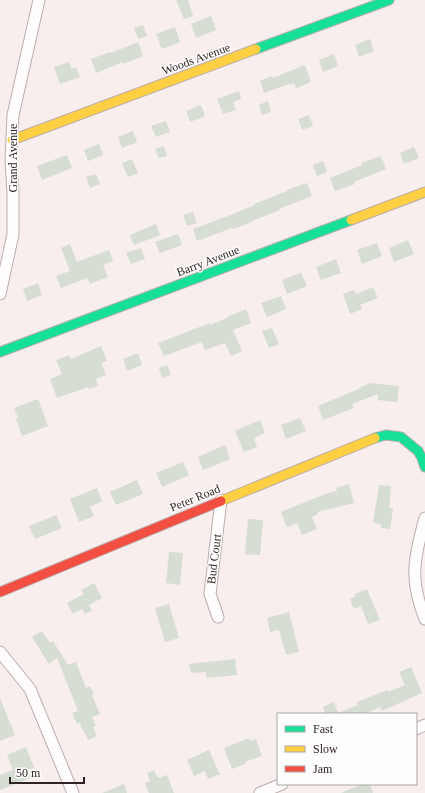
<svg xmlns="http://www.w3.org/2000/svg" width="425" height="793" viewBox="0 0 425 793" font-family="'Times New Roman',serif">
<rect width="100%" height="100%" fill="#f8eeed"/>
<!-- building -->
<path fill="#d6ddd3" d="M176,0h12l5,16 -9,3z
M211,16l5,14 -20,8 -5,-14z
M143,25l4,11 -9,3 -4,-11z
M175,27l5,15 -18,7 -6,-15z
M370,39l4,12 -15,6 -4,-12z
M138,42l5,14 -20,8v-2l-27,11 -5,-14 19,-7 1,1z
M334,54l4,12 -15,6 -4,-12z
M69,62l3,7 4,-2 4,10 -20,7 -6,-17z
M305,65l6,17 -15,6 -2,-5 -4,2 -1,-1 -25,9 -4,-12 12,-5 1,2z
M239,91l2,8 -8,3 3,8 -13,4 -6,-15z
M268,101l3,11 -9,3 -3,-10z
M201,105l4,11 -15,6 -4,-11z
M309,115l4,11 -11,4 -4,-11z
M166,121l4,11 -14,5 -5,-11z
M133,131l4,11 -15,6 -4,-11z
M99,144l4,11 -15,6 -4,-11z
M164,146l3,10 -8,2 -4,-9z
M414,147l5,11 -15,6 -4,-11z
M67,155l5,13 -30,12 -5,-14z
M381,156l5,13 -32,13 1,2 -20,7 -5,-13 32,-13 -1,-2z
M132,159l6,14 -10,4 -6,-14z
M323,161l4,11 -10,4 -4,-11z
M96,174l4,10 -10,4 -4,-11z
M307,183l5,13 -33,13 1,1 -28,11v1l-19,7 -1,-1 -35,13 -4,-12 35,-13 27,-11 -1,-1 33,-13v-1z
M193,212l4,11 -10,3 -4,-11z
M156,224l4,11 -26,10 -4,-10z
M178,234l4,11 -22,8 -5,-11z
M408,240l6,14 -20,8 -5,-14z
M377,243l5,13 -20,8 -5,-14z
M70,244l7,18 32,-12 4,11 -10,4 5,12 -18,7 -3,-6 -26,10 -5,-12 14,-5 -9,-23z
M141,248l4,11 -14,5 -5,-11z
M336,259l5,14 -20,7 -5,-13z
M301,273l6,13 -20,8 -5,-14z
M38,283l4,12 -15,6 -4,-12z
M373,287l5,11 -18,7 2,4 -12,5 -7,-20 11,-4 2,4z
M281,296l5,13 -19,8 -6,-14z
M246,309l5,14 -18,7 9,21 -11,5 -6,-13 -20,7 -3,-8 -38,14 -6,-13 52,-20v2l17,-7v-1z
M272,328l7,16 -10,4 -7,-17z
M101,346l6,15 -6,2 5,12 -10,4 2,7 -9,3 -1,-2 -31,11 -7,-19 12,-5 -6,-14 13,-5 2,4z
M138,353l4,12 -15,6 -4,-12z
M167,365l4,10 -9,3 -3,-10z
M370,383l29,3 -2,16 -19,-2v-6l-26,10 2,4 -31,12 -5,-14 41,-17v-1z
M38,399l10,27 -26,10 -6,-17 2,-1 -4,-10z
M300,418l6,13 -20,8 -5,-14z
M260,420l5,13 -11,5 3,9 -13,5 -9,-21z
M225,445l5,14 -27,11 -5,-13z
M183,462l6,13 -27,12 -6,-14z
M137,480l6,14 -27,11 -6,-13z
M349,484l5,19 -37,9 1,2 -6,3 5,12 -15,6 -5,-12 -10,4 -6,-15 44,-18 12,-3 -1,-3z
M379,485l12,1 -2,22 4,1 -3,20 -9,-1v-4l-8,-1z
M97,488l5,13 -12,6 4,9 -15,6 -9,-23z
M56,515l6,13 -27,11 -6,-13z
M248,519l15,1 -3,35 -15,-1z
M169,552l14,1 -3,32 -14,-2z
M94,583l8,15 -13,7 3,5 -7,4 -3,-5 -9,5 -6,-11 17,-9 -3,-4z
M367,589l13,31 -12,4 -7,-18 -7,3 -4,-10 6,-3 -1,-2z
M169,604l10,34 -14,4 -10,-34z
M289,612l10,40 -13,3 -7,-25 -9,2 -3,-14z
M42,631l8,12 3,-2 15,24 8,-3 10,26 4,-2 4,8 -2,1 8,19 -8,3 4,9 -3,1 4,9 -9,4 -4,-9h-1l-3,-8 -3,1 -5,-11 6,-2 -21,-53 -8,6 -17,-27z
M235,659l2,16 -30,3 -1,-6 -15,1 -2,-9z
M411,667l11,26 -40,18 -2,-4 -16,7h-39l-2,-7 11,-5 4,11 20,-8 -1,-3 30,-12 1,2 17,-7 -6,-13z
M0,698l15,37 -15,6z
M249,738l1,3 6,-2 6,17 -17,6v2l-13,5 -8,-21z
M26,747l8,21 -6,2 3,8 -31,12v-15l13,-5 -6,-15z
M209,750l11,25h-3l-9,4 -3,-8 -11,5 -7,-16z
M154,770l4,8 9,-3 7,18h-25l-4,-10 5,-2 -3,-8z
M124,784l3,9h-25z
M362,784h8l3,9h-32z"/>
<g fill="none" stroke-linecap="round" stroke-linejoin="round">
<defs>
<path id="street" d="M0,294l13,-60v-42l-2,-32 2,-45 26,-115
M425,518c-11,40 -16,61 0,101
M218,617l-8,-23 11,-94
M0,652l30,37 43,104
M416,729l9,-4
M260,793l22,-9"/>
<path id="fast" d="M256,49l133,-49
M0,352l351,-132
M375,438l11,-3 15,2 17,14 4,7 3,9"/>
<path id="slow" d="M12,140l244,-91
M351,220l74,-28
M221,501l154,-63"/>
<path id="jam" d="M0,592l221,-91"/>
</defs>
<!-- street casing -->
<use href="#street" stroke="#baaead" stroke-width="13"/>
<!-- fast casing -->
<use href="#fast" stroke="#baaead" stroke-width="11"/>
<!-- slow casing -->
<use href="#slow" stroke="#baaead" stroke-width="11"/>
<!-- jam casing -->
<use href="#jam" stroke="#baaead" stroke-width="11"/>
<!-- street -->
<use href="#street" stroke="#fefcfc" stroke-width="11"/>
<!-- fast -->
<use href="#fast" stroke="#16e098" stroke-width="9"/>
<!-- slow -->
<use href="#slow" stroke="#ffcf43" stroke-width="9"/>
<!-- jam -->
<use href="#jam" stroke="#f24e42" stroke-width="9"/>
</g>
<g text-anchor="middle" stroke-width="3" stroke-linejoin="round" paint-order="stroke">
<!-- street labels -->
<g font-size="12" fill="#312321" stroke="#fdfdfd">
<text transform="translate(196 59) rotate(-20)" y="4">Woods Avenue</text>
<text transform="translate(13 158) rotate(-90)" y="4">Grand Avenue</text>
<text transform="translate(208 261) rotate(-21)" y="4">Barry Avenue</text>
<text transform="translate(195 498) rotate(-22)" y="4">Peter Road</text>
<text transform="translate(214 559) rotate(-83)" y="4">Bud Court</text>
</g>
</g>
<!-- legend -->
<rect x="277" y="713" width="140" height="72" fill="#fdfdfd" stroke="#aba6a5"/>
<rect x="285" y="726" width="20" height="6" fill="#16e098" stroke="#aba6a5"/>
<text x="313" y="733" font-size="12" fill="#312321">Fast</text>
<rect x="285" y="746" width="20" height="6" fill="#ffcf43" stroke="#aba6a5"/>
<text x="313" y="753" font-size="12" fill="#312321">Slow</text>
<rect x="285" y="766" width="20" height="6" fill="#f24e42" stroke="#aba6a5"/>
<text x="313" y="773" font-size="12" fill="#312321">Jam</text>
<!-- scale -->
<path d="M10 777v6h74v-6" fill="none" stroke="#312321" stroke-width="2"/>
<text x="16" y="777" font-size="12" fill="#312321" stroke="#fdfdfd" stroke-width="3" paint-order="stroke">50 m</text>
</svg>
